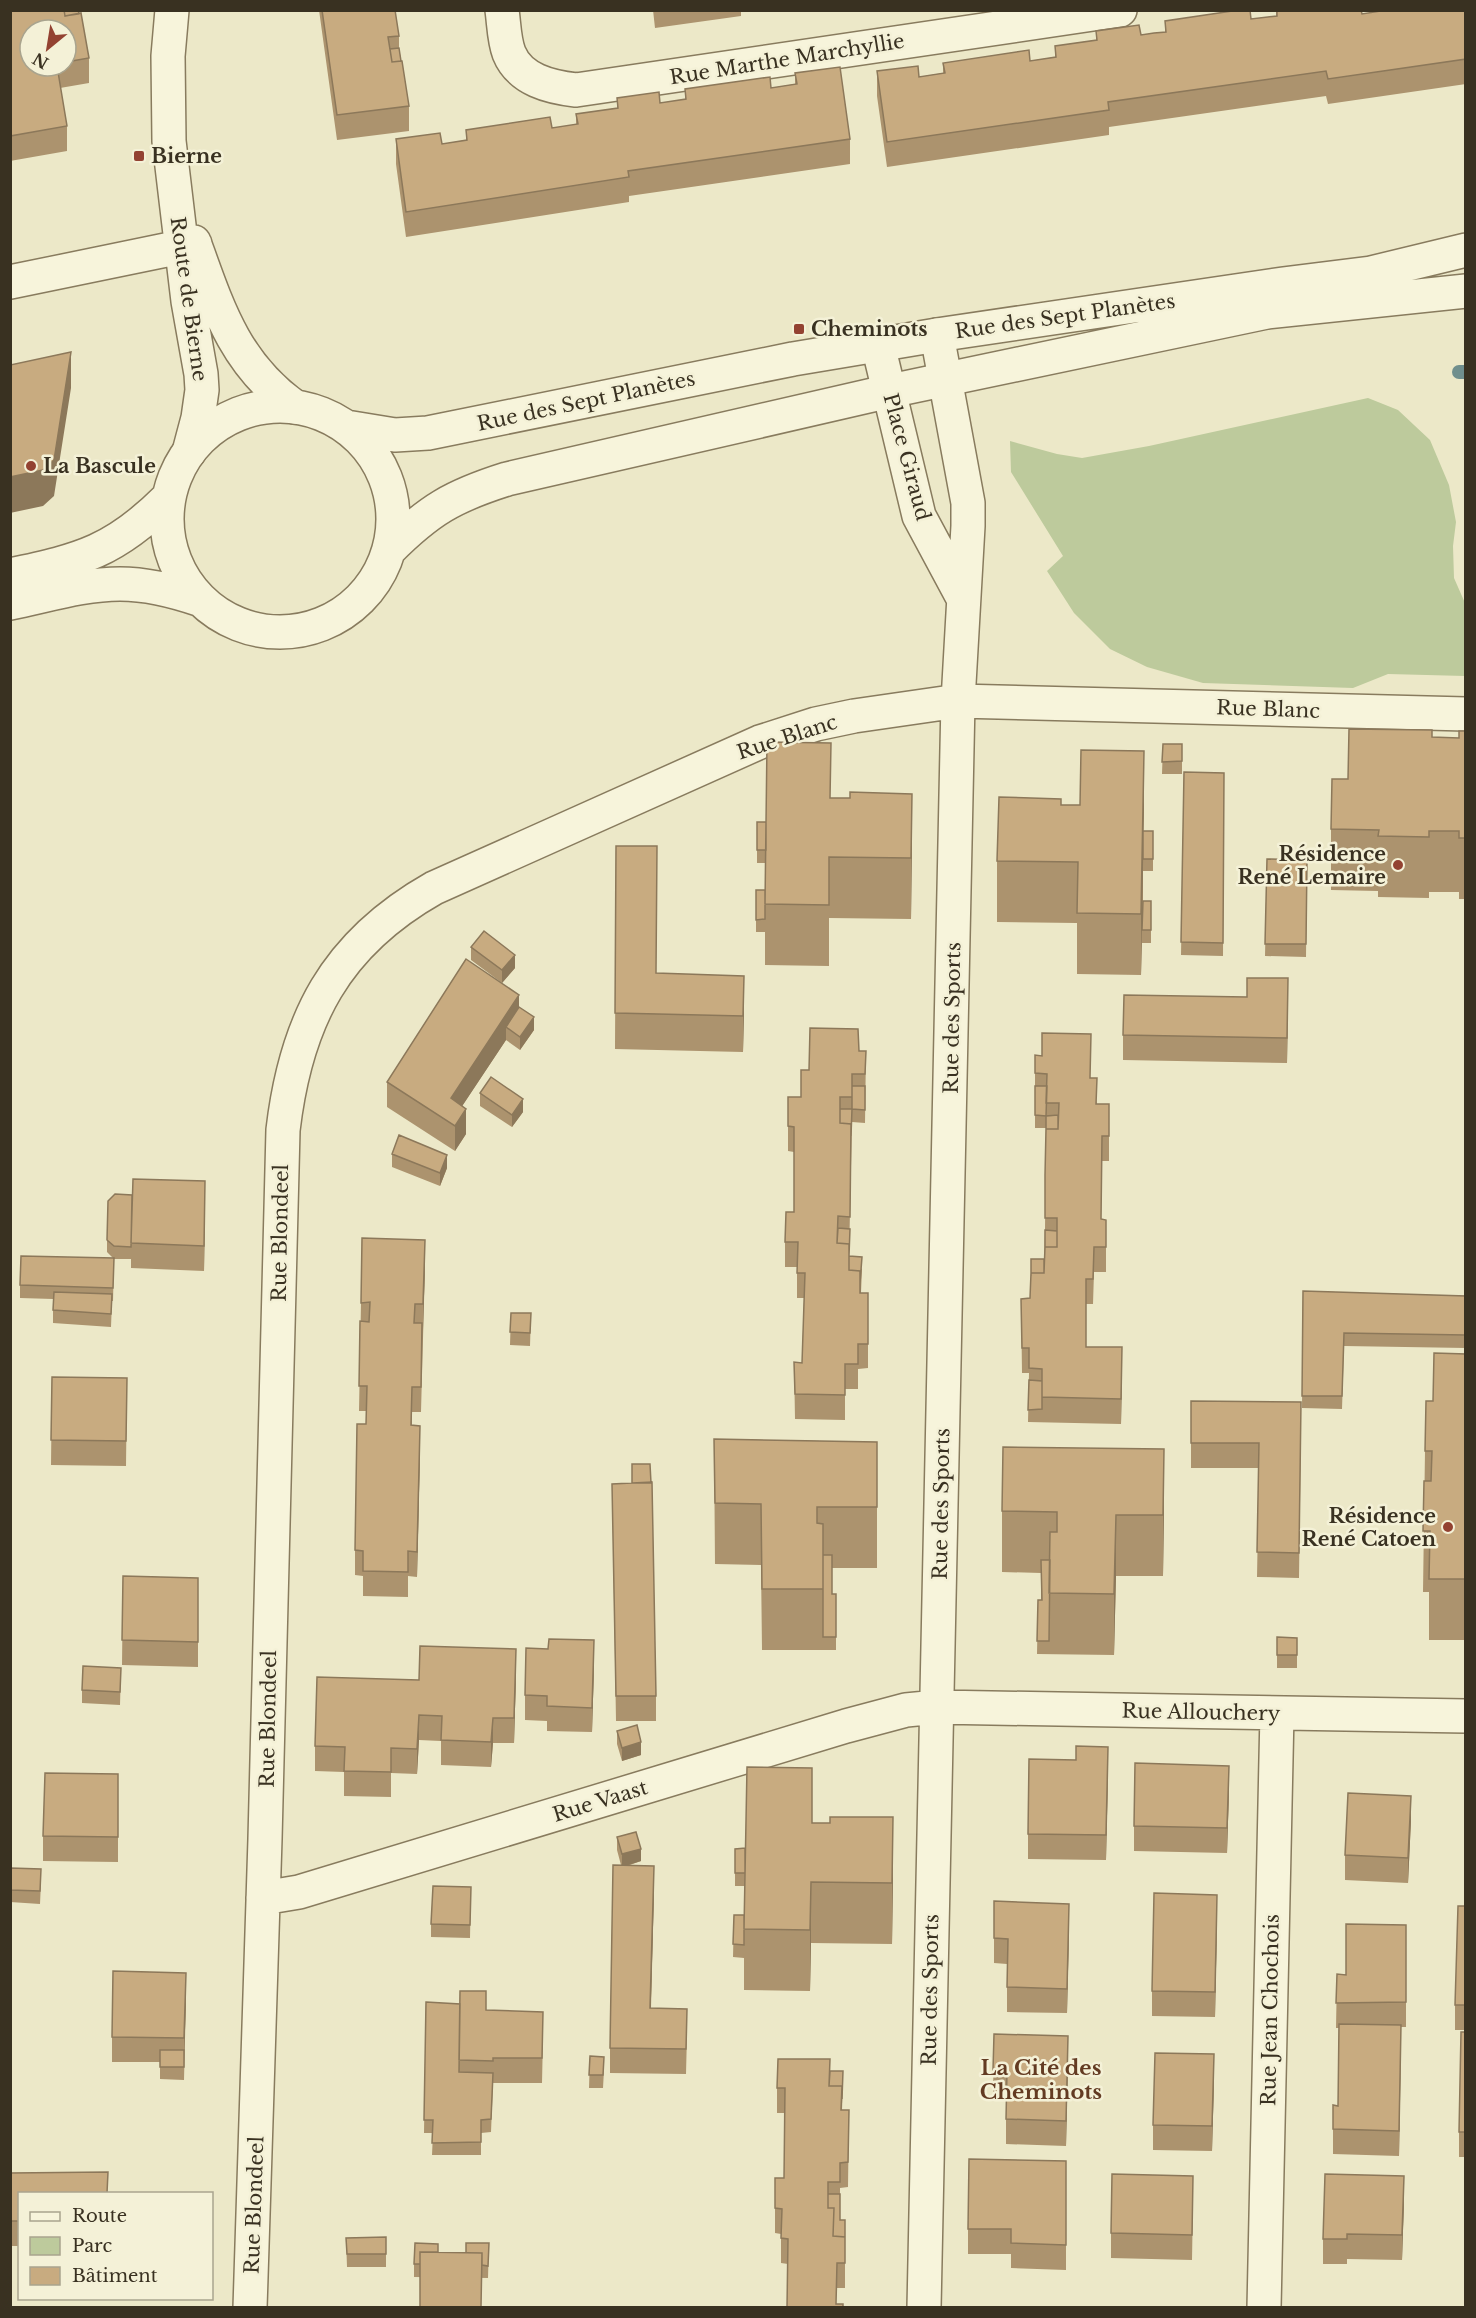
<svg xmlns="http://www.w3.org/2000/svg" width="1476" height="2318" viewBox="0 0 1476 2318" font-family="'Libre Baskerville',serif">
<rect width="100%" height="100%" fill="#ece8c8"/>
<!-- green -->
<path fill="#bdca9c" d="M1368,398l30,12 32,30 19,45 7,37 -3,24 1,32 11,25v73l-77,-2 -35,14 -150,-5 -56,-16 -37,-18 -36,-36 -27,-42 16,-15 -52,-84 -1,-31 47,13 25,4 67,-12z"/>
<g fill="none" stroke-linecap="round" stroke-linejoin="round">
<!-- stream -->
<path stroke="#708f8d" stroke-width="14" d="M1459,372h7"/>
<defs>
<path id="minor" d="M172,10l-4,46 1,85 19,160 13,73 1,16 -4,28 -9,34
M502,10c2,14 2,30 7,43 11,27 41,34 67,37l544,-80
M194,242c24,67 41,122 101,165
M10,282l185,-38
M878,345l41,171 44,82
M263,1898l36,-6 547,-166 60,-16 31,-3 529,9
M250,2308l15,-469 18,-709c13,-110 52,-186 151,-242l326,-146 56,-18 38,-8 104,-15 508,13
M924,2308l34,-1607 10,-175v-23l-31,-168
M1264,2308l13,-595"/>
<path id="tertiary" d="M167 519a113 113 0 1 1 226 0a113 113 0 1 1-226 0Z
M346,427l49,8 33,-2 365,-74 144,-24 346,-51 88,-11 95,-23
M389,550c40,-40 64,-54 118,-71l383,-88 377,-79 199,-21
M10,575c72,-15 105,-24 158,-77
M10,603c36,-7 73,-19 110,-19 28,0 55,7 81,16"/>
</defs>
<!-- minor casing -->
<use href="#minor" stroke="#887b5e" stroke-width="36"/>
<!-- tertiary casing -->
<use href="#tertiary" stroke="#887b5e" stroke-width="36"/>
<!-- minor -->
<use href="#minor" stroke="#f7f4db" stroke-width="33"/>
<!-- tertiary -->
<use href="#tertiary" stroke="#f7f4db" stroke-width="33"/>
</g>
<!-- wall -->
<path fill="#ac936e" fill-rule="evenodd" d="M10,10h68l1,4 2,-1 8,45v25l-29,5 7,38v25l-57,10zM30,30h36v36h-36z
M319,10h76l4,26v12l10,58v25l-72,9z
M653,10h88v6l-86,12z
M1276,10h85l1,4 104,-4v74l-138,20 -2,-8 -217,31v8l-222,32 -10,-71v-25l42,6 24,-4v-10l87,-2 25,-4v-11l41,-6v-9l45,4 24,-3v-11l86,-2 25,-3z
M795,73l55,66v25l-221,32v6l-223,35 -10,-73v-25l46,5 24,-4v-10l86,-2 24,-3v-11l41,-6v-10l43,5 25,-3v-11l86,-1 24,-4z
M1466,731v168h-7v-7h-30v6l-51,-1v-6l-47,-1v-61l17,-50 84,-42 27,1z
M1163,744h19v30h-20z
M1184,772l40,1 -1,183 -42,-1z
M831,798l81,33 -1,88 -82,-1v48l-64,-1v-33h-9v-42h9l1,-27h-9v-41h9z
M1144,831h9v40h-10v37l8,-7v42h-9l-1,32 -64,-1v-51l-80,-1v-61z
M616,846l40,127 88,39 -1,40 -128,-3z
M1267,859l40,1 -1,97 -41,-1z
M471,947l44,21 -13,15 -31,-23z
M1288,1003l-1,60 -164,-3v-25z
M519,1007l15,23 -14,20 -14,-10 -44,66 4,28 -11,17 -68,-44v-25z
M859,1051h7l-1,72 -13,-1 -3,134 13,13 -1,24h7v75l-10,1v20h-13v31l-50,-1 -1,-57 8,1 2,-65h-7v-31h-12v-25l9,-30v-60l-6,-1v-54h13l8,-27z
M1035,1055l56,23 6,26h12v57h-7l-1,58 5,1v52h-12l-1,32h-7v43l36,25 -1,52 -93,-2 1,-49h-7l-1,-74 9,-1 14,-39 1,-29 1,-102h-11z
M480,1093l43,19 -11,15 -32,-21z
M392,1154l55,14 -7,18 -48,-19z
M205,1206l-1,65 -73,-3v-9h-17l-1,42h-1l-1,26 -58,-4v-24l-33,-1v-13l93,-27 -6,-6v-12z
M425,1265l-4,147h-9v13l8,26 -3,126 -9,-1v21l-45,-1v-20l-8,-1v-25l11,-126 1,-13h-8l2,-108z
M1303,1291l163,5v52l-122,-2 -2,63 -40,-1z
M511,1313h20l-1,33 -20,-1z
M1466,1354v286h-37v-48h-6l2,-141 8,-50z
M52,1377l75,1 -1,88 -75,-1z
M1191,1401l110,26 -2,151 -42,-1 2,-109h-68z
M714,1439l163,3v126h-45v26h4v56h-74l-1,-85 -46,-1z
M612,1484l44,212v25h-40z
M1164,1510l-1,66h-47l-2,79 -77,-1 1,-54h3v-27l-39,-1v-61z
M123,1576l75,2v89l-76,-2z
M1277,1637l20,1v30h-20z
M594,1665l-2,67 -45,-1v-10l-22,-1v-25z
M121,1668l-1,37 -38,-2v-13z
M516,1674l-2,69h-21l-2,24 -50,-2v-24l-22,-1 -2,34 -26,-1v24l-47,-1v-24l-29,-1v-25l104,-66z
M617,1731l24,24 -19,6 -5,-17z
M1108,1772l-2,88 -78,-1v-25z
M118,1774v88l-75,-1v-25z
M1229,1790l-2,63 -93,-2v-25z
M1411,1820l-3,63 -63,-3v-25z
M812,1823l81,55 -1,66 -81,-1 -1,48 -66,-1v-32l-11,-1 1,-42h10l1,-29h-10v-37l10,-1z
M617,1837l24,24 -14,5 27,25 -3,117 36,26 -1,40 -76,-1v-25l11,-183 -4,-15z
M10,1868l31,14 -1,22 -30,-2z
M471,1887l-1,51 -39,-1v-13z
M994,1901l75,28 -2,84 -60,-1v-48l-13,-1z
M1466,1906v124h-11v-25z
M1217,1920l-2,97 -63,-1v-25z
M1406,1925v102h-5l-2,129 -66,-2v-25l5,-23 1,-78h-3l1,-54 9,1z
M186,1998l-2,82 -24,-1v-17h-48v-25z
M426,2002l60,8 57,27 -1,46h-49l-2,49 -10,1v22h-49l1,-22h-9z
M1466,2032v125h-7v-25z
M994,2034l74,27 -2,85 -60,-2v-48l-13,-1z
M590,2056l14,14 -1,18h-14z
M830,2071l13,13 -1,26h7l-1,77 -8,1v32h5v68h-8l-50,19 1,-43 -7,-1v-29l-6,-1v-55h9l1,-65h-8v-25z
M1214,2079l-2,72 -59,-1v-25z
M1066,2161v109l-55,-2v-14h-43v-25z
M10,2173l98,20h-88v53h-10z
M1193,2201l-1,59 -81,-2v-25z
M1404,2201l-2,59 -55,-1v5h-24v-25z
M386,2237v30h-39l-1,-29z
M489,2243l-1,35 -74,-1v-13l24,-12 28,1z"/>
<!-- shaded-wall -->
<path fill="#8c785a" d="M71,352v36l-17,108 -11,10 -33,7v-36z
M1144,751v61l-3,163v-61z
M912,794v49l-1,76v-61z
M515,955v13l-13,15v-13z
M744,976v36l-1,40v-36z
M1288,978v25l-1,60v-25z
M519,995v25l-13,7v13l-55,83v-25z
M534,1017v13l-14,20v-13z
M523,1099v13l-11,15v-12z
M466,1109v25l-11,17v-25z
M447,1155v13l-7,18v-13z
M205,1181v25l-1,65v-25z
M425,1240v25l-2,64v-25z
M1122,1347v25l-1,52v-25z
M420,1426v25l-3,126v-25z
M1164,1449v61l-1,66v-61z
M1116,1515v61l-2,79v-61z
M594,1640v25l-2,67v-24z
M516,1649v25l-2,69v-25z
M419,1715v25l-2,34v-25z
M493,1718v25l-2,24v-25z
M641,1742v13l-19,6v-13z
M1108,1747v25l-2,88v-25z
M1229,1766v24l-2,63v-25z
M1411,1796v24l-3,63v-25z
M893,1817v61l-1,66v-61z
M641,1849v12l-19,6v-13z
M654,1866v25l-4,142v-25z
M811,1882v61l-1,48v-61z
M1217,1895v25l-2,97v-25z
M1069,1904v25l-2,84v-24z
M186,1973v25l-2,65v-25z
M1401,2025v25l-2,106v-25z
M1068,2036v25l-2,85v-25z
M1214,2054v25l-2,72v-25z
M1404,2176v25l-2,59v-25z"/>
<!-- building -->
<path fill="#c8ab80" stroke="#8c785a" stroke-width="1.5" d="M10,10h54l1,6 16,-3 8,45 -23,4v-32h-36v36h27l10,60 -57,10z
M64,10h14l1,4 -14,2z
M322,10h73l4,26 -11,1 4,25 10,-1 7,45 -72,9z
M1239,10h11l1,9 26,-3v-6h84l1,4 25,-4h79v49l-138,20 -2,-8 -218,31 1,8 -222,32 -10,-71 41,-5 1,11 26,-4 -2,-10 86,-13 1,11 26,-4 -1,-11 42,-6 -1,-9 43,-6 2,10 13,-2 12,-1 -1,-11z
M399,48l2,13 -9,1 -2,-13z
M840,67l10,72 -222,32 1,6 -223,35 -10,-73 44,-6 2,11 25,-4 -1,-10 84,-13 2,11 26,-4 -2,-10 42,-6 -1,-10 42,-6 1,11 26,-4 -1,-10 85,-12 1,11 26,-4 -2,-11z
M71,352l-17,108 -11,10 -33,7v-112z
M1349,729l83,1v7l27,1v-7h7v107h-7v-7h-30v6l-51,-1 1,-6 -48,-1 1,-50h16z
M767,742l64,1 -1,55h20v-6l62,2 -1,64 -82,-1v48l-64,-1z
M1163,744h19v17l-20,1z
M1081,750l63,1 -3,163 -64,-1 1,-51 -81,-1 2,-64 62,2v6h19z
M1184,772l40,1 -1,170 -42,-1z
M757,822h9v28h-9z
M1143,831h10v28h-10z
M616,846h41l-1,127 88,3 -1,40 -128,-3z
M1267,859l40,1 -1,84h-41z
M756,890h9v29l-9,1z
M1143,901h8v29h-9z
M484,931l31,24 -13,15 -31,-23z
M466,959l53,36 -68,103 15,11 -11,17 -68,-44z
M1247,978h41l-1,60 -164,-3 1,-40 123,2z
M519,1007l15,10 -14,20 -14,-10z
M810,1028l48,1 1,22h7l-1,23h-13v23h-12v26l11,1 -1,93 -12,-1 -1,27 12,1v26l11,1v22h8v51h-10v20h-13v31l-50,-1 -1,-32 8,1 3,-90h-8l1,-31h-13l1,-30h8v-85l-6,-1v-29h13v-27h8z
M1042,1033l49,1 -1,44h7l-1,26h13v32h-7l-1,83 5,1v27h-12l-1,32h-7v68h36l-1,52 -79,-2v-28l-13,-1v-20h-7l-1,-49 9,-1 1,-25h13l1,-26h12v-29h-12v-43l1,-46h12l1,-26h-13l1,-29 -12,-1v-18l7,1z
M491,1077l32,22 -11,16 -32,-22z
M852,1086h13v24l-13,-1z
M1035,1086h12l-1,30 -11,-1z
M840,1109h12l-1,27v-12l-11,-1z
M1058,1115v14h-12v-13z
M399,1135l48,20 -7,18 -48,-19z
M133,1179l72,2 -1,65 -73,-3z
M115,1194l17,1 -1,52 -17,-1 -7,-6 1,-39z
M838,1228l12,1 -1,27v-12l-12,-1z
M1045,1230l12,1v16h-12z
M362,1238l63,2 -2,64h-8l-1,19h8l-1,64h-9l-1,38 9,1 -3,126 -9,-1v21l-45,-1v-20l-8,-1 2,-126h9l1,-38h-8l1,-65 9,1 1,-20 -9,1z
M21,1256l93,2 -1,30 -93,-3z
M849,1256l13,1 -2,26v-12l-11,-1z
M1031,1259h13v14h-13v3z
M1303,1291l163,5v39l-122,-2 -2,63h-40z
M54,1292l58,2 -1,20 -58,-4z
M511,1313h20l-1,20 -20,-1z
M1434,1353l32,1v225h-37l1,-48h-7l1,-50h7l1,-30h-7l1,-50h7z
M52,1377l75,1 -1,63 -75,-1z
M1029,1380l13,1v28l-14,1z
M1191,1401l110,1 -2,151 -42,-1 2,-109h-68z
M714,1439l163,3v65h-60v16l6,1v65h-61l-1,-85 -46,-1z
M1003,1447l161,2 -1,66h-47l-2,79 -65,-1 1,-61h7v-20l-55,-1z
M632,1464h18l1,19h-19z
M652,1482l4,214h-40l-4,-212z
M823,1555h9v39h4v43h-13z
M1041,1560h9l-1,81h-12l1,-41h4z
M123,1576l75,2v64l-76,-2z
M1277,1637l20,1v17h-20z
M549,1639l45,1 -2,68 -45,-2v-10l-22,-1 1,-47 22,1z
M420,1646l96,3 -2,69h-21l-2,24 -50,-2 1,-24 -23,-1 -2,34 -26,-1v24l-47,-1 1,-24 -30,-1 2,-69 102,3z
M83,1666l38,2 -1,24 -38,-2z
M637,1725l4,17 -19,6 -5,-17z
M1076,1746l32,1 -2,88 -78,-1 1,-75 47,1z
M1135,1763l94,3 -2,62 -93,-2z
M747,1767l65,1v55h18v-6h63l-1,66 -81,-1 -1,48 -66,-1z
M45,1773l73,1v63l-75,-1z
M1348,1793l63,3 -3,62 -63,-3z
M636,1832l5,17 -19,5 -5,-17z
M745,1848v25h-10v-24z
M613,1865l41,1 -4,142 37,1 -1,40 -76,-1z
M10,1868l31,1 -1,22 -30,-1z
M433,1886l38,1 -1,38 -39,-1z
M1154,1893l63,2 -2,97 -63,-1z
M994,1901l75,3 -2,85 -60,-2 1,-48 -14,-1z
M1458,1906h8v99h-11z
M734,1915h10v30l-11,-1z
M1346,1924l60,1v77l-70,1 1,-29 9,1z
M113,1971l73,2 -2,65 -72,-1z
M460,1991h26v19l57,2 -1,46h-49v3l-34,-1z
M426,2002l34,2 -1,68 34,1 -2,46 -10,1v22l-49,1 1,-23h-9z
M1339,2024l62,1 -2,106 -66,-2v-24l5,1z
M1461,2032h5v100h-7z
M994,2034l74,2 -2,85 -60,-2 1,-48 -14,-1z
M160,2050h24v17h-24z
M1155,2053l59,1 -2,72 -59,-1z
M590,2056l14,1 -1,18h-14z
M778,2059h52l-1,27h13l-1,24h8l-1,52 -8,1v19h-12v26h6l-1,28 12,1v26h-8l-1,41h7v3h-56l1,-68 -7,-1 1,-29 -7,-1v-30h9l1,-90h-8z
M830,2071h13l-1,28v-13h-13z
M969,2159l97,2v84l-55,-2v-14h-43z
M108,2172l-1,21h-87v28h-10v-48z
M1112,2174l81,2 -1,59 -81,-2z
M1325,2174l79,2 -2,59 -55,-1v5h-24z
M828,2194h12v26h5v29v-12l-12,-1 1,-28h-6z
M386,2237v17h-39l-1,-16z
M415,2243l23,1v8h-18v12h-6z
M466,2243h23l-1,23 -6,-1v-12h-16z
M420,2252l62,1 -1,54h-61z"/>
<!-- markers -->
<g fill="#934231" stroke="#f4f1d7" stroke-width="2">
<rect x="133" y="150" width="12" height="12" rx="3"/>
<rect x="793" y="323" width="12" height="12" rx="3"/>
<circle cx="31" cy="466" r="6"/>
<circle cx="1398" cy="865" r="6"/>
<circle cx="1448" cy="1527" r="6"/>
</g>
<g text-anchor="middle" stroke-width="5" stroke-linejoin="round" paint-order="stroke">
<!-- street labels -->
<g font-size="20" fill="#393121" stroke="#f4f1d7">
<text transform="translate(787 59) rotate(-9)" y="7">Rue Marthe Marchyllie</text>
<text transform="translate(189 299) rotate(82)" y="7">Route de Bierne</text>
<text transform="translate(1065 316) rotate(-8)" y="7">Rue des Sept Planètes</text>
<text transform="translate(586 401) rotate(-12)" y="7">Rue des Sept Planètes</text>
<text transform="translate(907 457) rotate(75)" y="7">Place Giraud</text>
<text transform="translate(1268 709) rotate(2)" y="7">Rue Blanc</text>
<text transform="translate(787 737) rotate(-18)" y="7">Rue Blanc</text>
<text transform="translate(952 1018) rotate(-89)" y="7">Rue des Sports</text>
<text transform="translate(280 1233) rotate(-89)" y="7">Rue Blondeel</text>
<text transform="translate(941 1504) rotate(-89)" y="7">Rue des Sports</text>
<text transform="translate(1201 1712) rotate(1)" y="7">Rue Allouchery</text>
<text transform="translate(268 1719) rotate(-89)" y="7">Rue Blondeel</text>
<text transform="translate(600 1801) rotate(-17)" y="7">Rue Vaast</text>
<text transform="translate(930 1990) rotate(-89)" y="7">Rue des Sports</text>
<text transform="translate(1270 2010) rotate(-89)" y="7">Rue Jean Chochois</text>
<text transform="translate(254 2205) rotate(-88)" y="7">Rue Blondeel</text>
</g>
<!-- poi labels -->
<g font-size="20" font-weight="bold" fill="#393121" stroke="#f4f1d7" text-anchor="start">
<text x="151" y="163">Bierne</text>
<text x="811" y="336">Cheminots</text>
<text x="43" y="473">La Bascule</text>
<text x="1386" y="861" text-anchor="end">Résidence<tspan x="1386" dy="23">René Lemaire</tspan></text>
<text x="1436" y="1523" text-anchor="end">Résidence<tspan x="1436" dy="23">René Catoen</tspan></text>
</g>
<!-- neighbourhood labels -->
<g font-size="21" font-weight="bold" fill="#633b22" stroke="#f4f1d7">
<text x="1041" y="2075">La Cité des<tspan x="1041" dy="24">Cheminots</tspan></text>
</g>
</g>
<!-- border -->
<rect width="1476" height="2318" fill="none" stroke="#393121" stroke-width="24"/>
<!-- legend -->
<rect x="18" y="2192" width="195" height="108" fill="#f4f1d7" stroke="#a9a48e" stroke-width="1.5"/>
<rect x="30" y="2212" width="30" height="9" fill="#f7f4db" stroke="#a9a48e" stroke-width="1.5"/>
<text x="72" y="2222" font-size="18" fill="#393121">Route</text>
<rect x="30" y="2237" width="30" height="18" fill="#bdca9c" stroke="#a9a48e" stroke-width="1.5"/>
<text x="72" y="2252" font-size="18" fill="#393121">Parc</text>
<rect x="30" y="2267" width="30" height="18" fill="#c8ab80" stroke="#a9a48e" stroke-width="1.5"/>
<text x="72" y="2282" font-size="18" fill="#393121">Bâtiment</text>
<!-- north arrow -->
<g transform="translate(48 48) rotate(210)"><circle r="28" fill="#f4f1d7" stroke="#a9a48e" stroke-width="1.5"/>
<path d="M0-4.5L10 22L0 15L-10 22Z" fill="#934231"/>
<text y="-9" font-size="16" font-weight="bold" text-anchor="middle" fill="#393121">N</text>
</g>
</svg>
